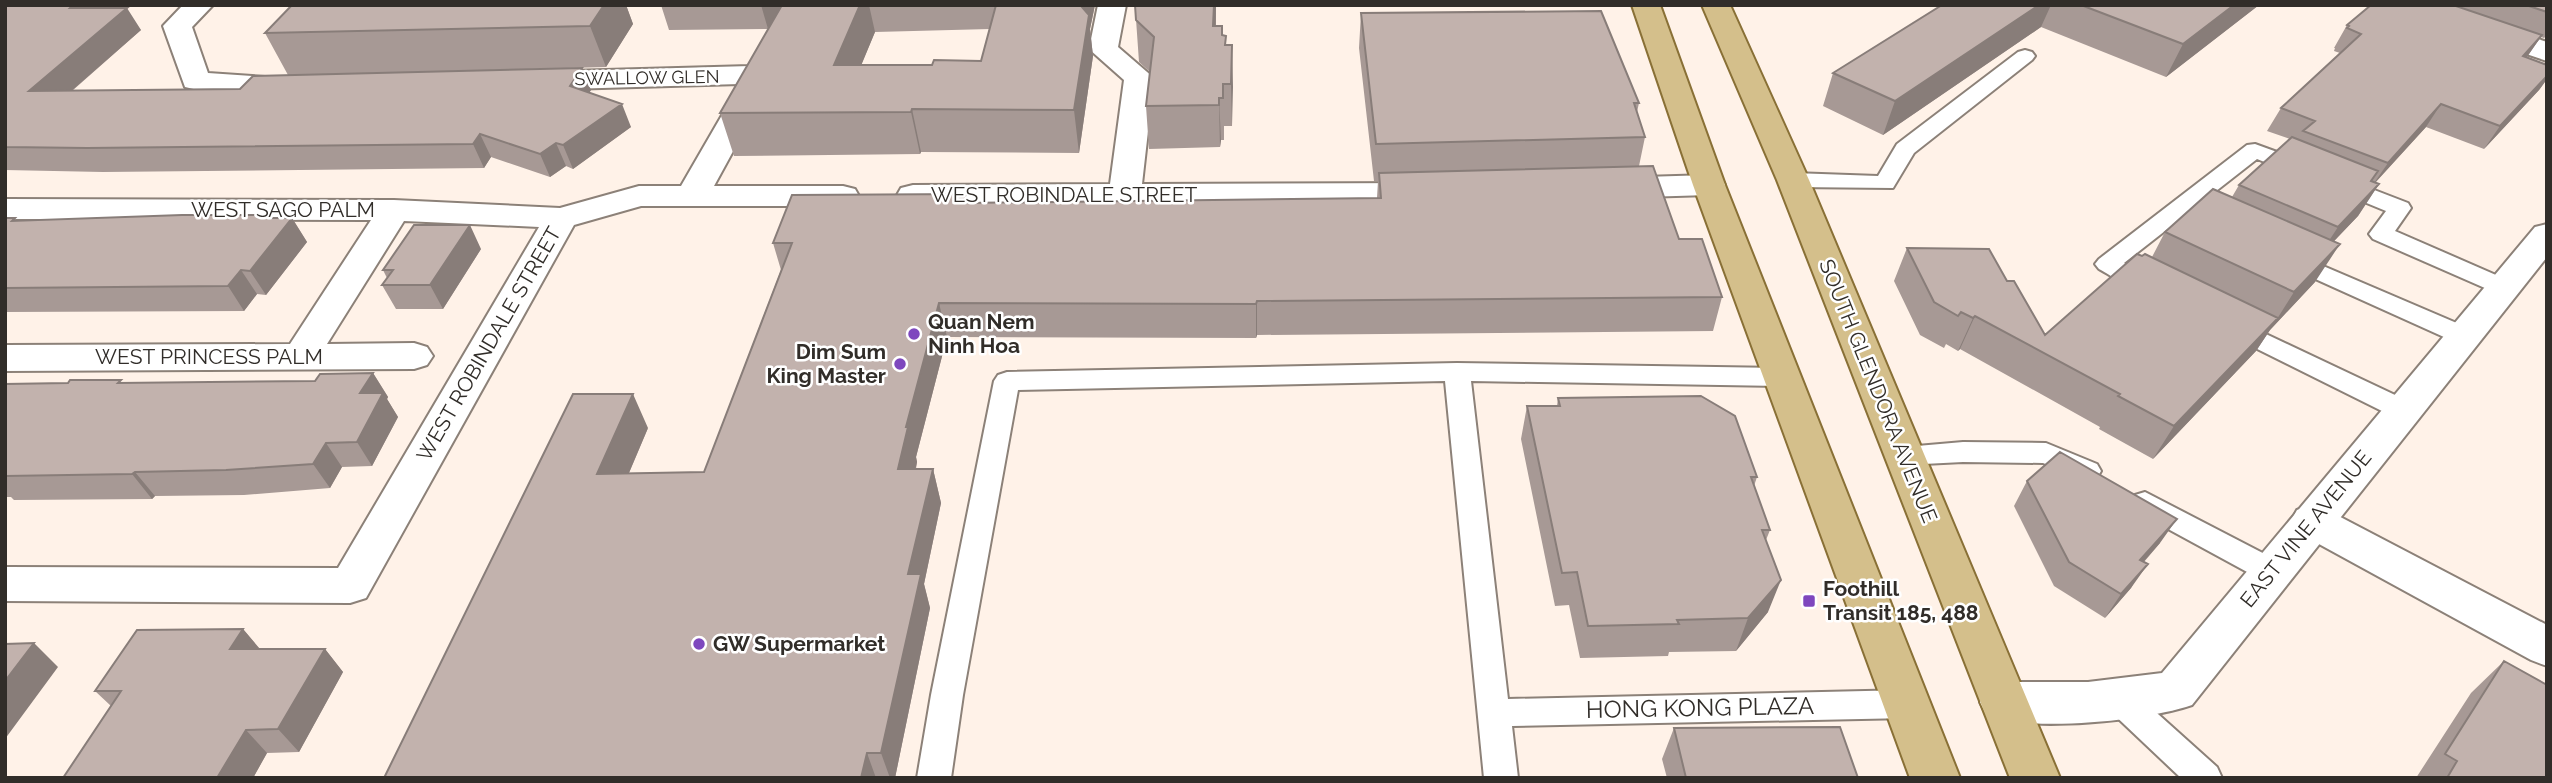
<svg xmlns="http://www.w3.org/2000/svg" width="2552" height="783" viewBox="0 0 2552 783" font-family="Raleway,sans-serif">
<rect width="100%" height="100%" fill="#fff2e8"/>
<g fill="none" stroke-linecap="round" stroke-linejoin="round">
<defs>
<path id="lane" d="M2025,50l7,2 3,4 -3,4 -118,93 -21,35 -100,-1 -8,-2 -3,-5 3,-5 8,-2 85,3 19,-32 121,-92z
M2255,144l55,20 3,5 -3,5h-16l-37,-15 -133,104 35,18 3,5 -3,5c-20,6 -43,-13 -60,-22l-4,-5 4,-5 148,-114z
M2338,176l70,27 3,5 -16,23 117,51 3,5 -3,5 -9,3 -9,-3 -121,-53 -4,-5 17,-23 -56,-23 -3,-5 3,-5z
M2288,251l185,79 4,6 -4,6 -9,2 -9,-2 -175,-79 -4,-5 4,-5z
M2232,318l180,85 4,7 -4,7 -9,2 -9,-2 -171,-85 -3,-6 3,-6z
M1457,363l326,5 9,3 4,6 -4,6 -9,3 -312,-5 37,318 401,-9 11,4 5,10 -5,10 -11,4 -397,8 6,52h-34l-39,-397 -427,9 -55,305 -12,83h-34l14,-83 63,-314 4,-6 9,-3z
M1963,442l83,1 51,21 4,7 -4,7 -10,3 -44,-18 -80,-1 -59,3 -10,-3 -4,-7 4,-7z
M2145,492l137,71 4,8 -4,8 -11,4 -11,-4 -125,-68 -4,-8 4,-8z
M2118,684l11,4 88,79 5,11h-41l-74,-70 -5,-10 5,-10z"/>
<path id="street" d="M183,5h30l-21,22 16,46 101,7 4,6 -4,6c-34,9 -90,4 -124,-5l-22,-61z
M785,5h28l-99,181h129l12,3 4,7 -4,7 -12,3h-202l-67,19 -208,373 -16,5 -345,-2v-34l333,1 201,-341 -135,-6 -77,123 87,-1 13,4 6,9 -6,9 -13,4 -409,2v-26l285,-1 81,-124 -366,-1v-20l389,1 166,8 79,-22h42l59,-102 -207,6 -11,-3 -4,-6 4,-6 11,-3 217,-6z
M1098,5h28l-8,42 36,31 -12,106 289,-1 12,3 4,7 -4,7 -12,3 -518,2 -12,-3 -4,-7 4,-7 12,-3 197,-1 14,-104 -35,-31z
M2394,5h42l111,37v19l-149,-50z
M1709,175l12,3 4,7 -4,7 -12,3 -99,3 -12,-3 -4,-7 4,-7 12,-3z
M2312,505l15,5 220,115v41l-16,-6 -234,-128 -6,-11 6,-11z"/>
<path id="secondary" d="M2547,224v33l-355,448c-46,16 -160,27 -205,11l-7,-14 7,-14 17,-6h84l74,-9 373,-446z"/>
<path id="primary" d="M1632,5h28l65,180 235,593h-50l-217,-593z
M1702,5h28l79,175 251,598h-50l-233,-598z"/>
</defs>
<!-- lane casing -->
<use href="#lane" stroke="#8c8178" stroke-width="4"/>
<!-- street casing -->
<use href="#street" stroke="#8c8178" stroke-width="4"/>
<!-- secondary casing -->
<use href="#secondary" stroke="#8c8178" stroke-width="4"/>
<!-- primary casing -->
<use href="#primary" stroke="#897036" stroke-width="4"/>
<!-- lane -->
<use href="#lane" fill="#fff" fill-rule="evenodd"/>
<!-- street -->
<use href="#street" fill="#fff" fill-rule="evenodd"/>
<!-- secondary -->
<use href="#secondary" fill="#fff" fill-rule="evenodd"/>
<!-- primary -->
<use href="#primary" fill="#d4bf8b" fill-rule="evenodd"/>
</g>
<!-- wall -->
<path fill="#a79995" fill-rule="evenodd" d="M5,5h108l-3,3 31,22 -69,61 519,-1 -2,3 42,34 -58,42 -7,-3 -16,11 -59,-20 -7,11 -381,4 -98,-2z
M292,5h334l7,19 -27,43 -318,8 -23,-42z
M661,5h434l-5,24 3,27 -14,97 -158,-1 -1,2 -186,2 -14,-43 48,-84 -99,1zM990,29l-9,32 -49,4h-71l14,-33z
M1135,5h81v21h6v10l4,9h6v81h-8v14h-3l-1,7 -71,2 -3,-43 4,-34 -11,-10z
M1942,5h317l-93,72 -125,-50 -158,108 -60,-29 10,-33z
M2371,5h176v30l-3,3 -3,-1 -15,21 21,7v14l-8,11 -55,59 -58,-22 -51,56 4,1 -21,32 -24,25 -19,41 -45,48 -14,21 -103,108 -54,-30 1,-2 -140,-78 -2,2 -12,-7 -2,4 -24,-13 -26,-54 13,-33 100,33 38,54 97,-79 10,1 13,-25 67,-35 7,-12 51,-46 -23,-8 14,-23 59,-55 -6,-2 1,-3h-1l13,-23z
M1361,13l278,90 -2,9 8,25 -6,29 40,73 43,58 -9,34 -456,4 -1,3 -309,-1 -31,120 1,5 -1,7h17l8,34 -17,81 6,24 -35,170h-511l264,-350 -19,45 75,-1 77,-202 -8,-27 195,-40 409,-5 1,-17h-4l-15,-133z
M5,218h10l1,3 276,-3 15,24 -41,53 -9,-1 -13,17 -239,1z
M481,249l-38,60h-47l-14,-24 5,-7 -4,-8z
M373,373l15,24 -1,2 11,18 -26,49 -30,1 -12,21 -86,7 -89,1 -3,3 -138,1 -3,-3h-6v-113l310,-3z
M1558,398l199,79 -3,9 16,44 -4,10 2,72 -32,39 -67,1 -1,4 -88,2 -11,-53 -14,1 -34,-167 6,-33h30z
M2027,481l133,62 -16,19 -13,26 -26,30 -51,-32 -40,-80z
M243,629l17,20h65l18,23 -44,80 -32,1 -14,25h-190l48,-72 -16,-15z
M2504,661l43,117h-131l55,-85z
M1674,728l184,50h-191l-5,-19z"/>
<!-- shaded-wall -->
<path fill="#887d79" d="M73,5h40l-29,25 -14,-22z
M604,5h22l7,19 -27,43 -16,-41z
M761,5h22l-15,24z
M860,5h9l6,27 -31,75 -10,-42z
M1083,5h12l-5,24 3,27 -14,97 -5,-43z
M1214,5h2l-1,63 -2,-42z
M2039,5h12l-10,22 -158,108 12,-34z
M2234,5h25l-93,72 17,-33z
M127,8l14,22 -96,84 -16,-23z
M2542,35l-15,22 -20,22 16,-23z
M1232,45l1,42 -1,39 -1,-42z
M582,68l9,22 -12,19 -9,-23z
M2547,76v3l-8,11 -55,59 16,-23z
M1219,98l2,42 -1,7 -1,-42z
M622,104l9,23 -58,42 -10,-24z
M2441,104l-15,23 -54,59 16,-23z
M912,109l9,43 -1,2 -9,-42z
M480,134l11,23 -7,11 -11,-24z
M556,143l10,23 -16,11 -10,-23z
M2379,184l-21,32 -41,43 21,-32z
M270,215l10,18 12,-15 15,24 -41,53 -16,-24 17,-53z
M470,225l11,24 -38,60 -13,-24z
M2340,244l-25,38 -45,48 -14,21 -103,108 21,-33 103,-107 17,-27z
M241,270l16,24 -13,17 -16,-25z
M1257,301v34l-1,3v-34z
M939,303l8,34 -31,120 1,5 -9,41 -10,-34 8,-42z
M1975,316l-15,33 -2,2 15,-33z
M373,373l15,24 -1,2 11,18 -26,49 -15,-24 3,-49z
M633,394l15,34 -34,80 -17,-34z
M326,443l16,24 -12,21 -17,-24z
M933,469l8,34 -17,81 6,24 -35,170h-5l-9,-25 27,-179z
M135,472l20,24 -3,3 -20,-25z
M2177,519l-17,24 -36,41 16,-24z
M2148,564l-17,24 -26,30 16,-24z
M1781,580l-13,32 -32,39 12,-33z
M243,629l20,24 -33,-4z
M34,643l24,24 -53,72v-58z
M325,649l18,23 -44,80 -21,-23z
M246,730l21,23 -14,25h-36z
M867,753l9,25h-15z"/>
<!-- building -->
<path fill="#c2b2ad" stroke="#887d79" stroke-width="2" d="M5,5h68l-3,3h57l-98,83 211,-2 13,-13 329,-8 -12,18 52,18 -59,41 -7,-2 -16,11 -60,-20 -7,10 -386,4 -82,-1z
M292,5h312l-14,21 -325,7z
M782,5h78l-26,60h98l2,-5 47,1 15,-56h87l-1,2 7,8 -15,95 -162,-1 -1,3 -191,1z
M1135,5h79l-1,21h9v9l4,1 -1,9h7l-1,39h-8v14h-4v7l-73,1 8,-69 -18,-17z
M1942,5h97l-144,96 -62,-28z
M2081,5h153l-51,39z
M2371,5h82l89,30 -19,21 24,9v11l-47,50 -59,-22 -53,59 -85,-32 12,-10 -34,-13 80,-74 -14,-6 2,-2 -2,-1z
M2526,5h21v7z
M1601,11l38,92h-5l11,34 -269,7 -15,-131z
M2292,137l86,34 -7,10 8,3 -41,43 -99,-42z
M1653,166l26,73h23l20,58 -465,4 -1,3 -317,-1 -33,124h2l-10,42h35l-25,105h13l-40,179h-14l-6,25h-477l189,-384h60l-36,80 107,-2 88,-229h-19l19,-48 175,-1 -3,9 417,-5 -2,-25z
M2213,189l127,55 -46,48 -129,-60z
M182,215h88l-3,3h25l-42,53 -9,-1 -13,16 -223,2v-70h10l-3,3z
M414,225h56l-40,60h-48l11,-15h-10z
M1907,248l82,1 18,32h7l31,54 92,-81 5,2 3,-2 133,64 -104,108 -56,-30 2,-2 -145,-78 -2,2 -12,-6 -3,4 -24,-14z
M373,373l-13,20h23l-26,49 -31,1 -13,21 -87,6 -91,2 -3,2 -127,2v-92l63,-1 2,-3h51l-3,3 197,-2 5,-7z
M1701,396l34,20 22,61h-6l19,53h-8l19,50 -33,38 -71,2 2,4 -91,2 -11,-54 -15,1 -35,-167h33l-2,-8z
M2060,452l117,67 -37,41 8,4 -27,30 -52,-32 -42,-81z
M243,629l-13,20h95l-47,80 -32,1 -29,48h-154l58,-87h-26l42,-61z
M34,643l-29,38v-37z
M2504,661l43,24v93h-100l10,-17 -12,-7z
M1840,727l18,51h-172l-12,-50z"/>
<!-- markers -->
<g fill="#7e47be" stroke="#fff" stroke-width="2.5">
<circle cx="914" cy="334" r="7"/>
<circle cx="900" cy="364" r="7"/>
<rect x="1802" y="594" width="14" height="14" rx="3.5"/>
<circle cx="699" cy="644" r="7"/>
</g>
<g text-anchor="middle" stroke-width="5" stroke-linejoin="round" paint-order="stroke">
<!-- far-street labels -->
<g font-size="18" fill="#312d29" stroke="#fff">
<text transform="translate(647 78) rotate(-1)" y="6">SWALLOW GLEN</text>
</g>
<!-- street labels -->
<g font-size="21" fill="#312d29" stroke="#fff">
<text x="1064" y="202">WEST ROBINDALE STREET</text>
<text x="283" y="217">WEST SAGO PALM</text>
<text transform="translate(489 344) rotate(-60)" y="7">WEST ROBINDALE STREET</text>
<text x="209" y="364">WEST PRINCESS PALM</text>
<text transform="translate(1878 391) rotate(68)" y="7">SOUTH GLENDORA AVENUE</text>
<text transform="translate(2306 529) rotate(-51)" y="7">EAST VINE AVENUE</text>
</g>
<!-- poi labels -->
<g font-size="21" font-weight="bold" fill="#312d29" stroke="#fff" text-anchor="start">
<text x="928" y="329">Quan Nem<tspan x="928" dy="24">Ninh Hoa</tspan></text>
<text x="886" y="359" text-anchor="end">Dim Sum<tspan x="886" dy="24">King Master</tspan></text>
<text x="1823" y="596">Foothill<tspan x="1823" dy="24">Transit 185, 488</tspan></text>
<text x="713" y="651">GW Supermarket</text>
</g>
<!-- near-street labels -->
<g font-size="24" fill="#312d29" stroke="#fff">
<text transform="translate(1700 708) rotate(-1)" y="8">HONG KONG PLAZA</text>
</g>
</g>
<!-- border -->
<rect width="2552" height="783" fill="none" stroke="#312d29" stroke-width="14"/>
</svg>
